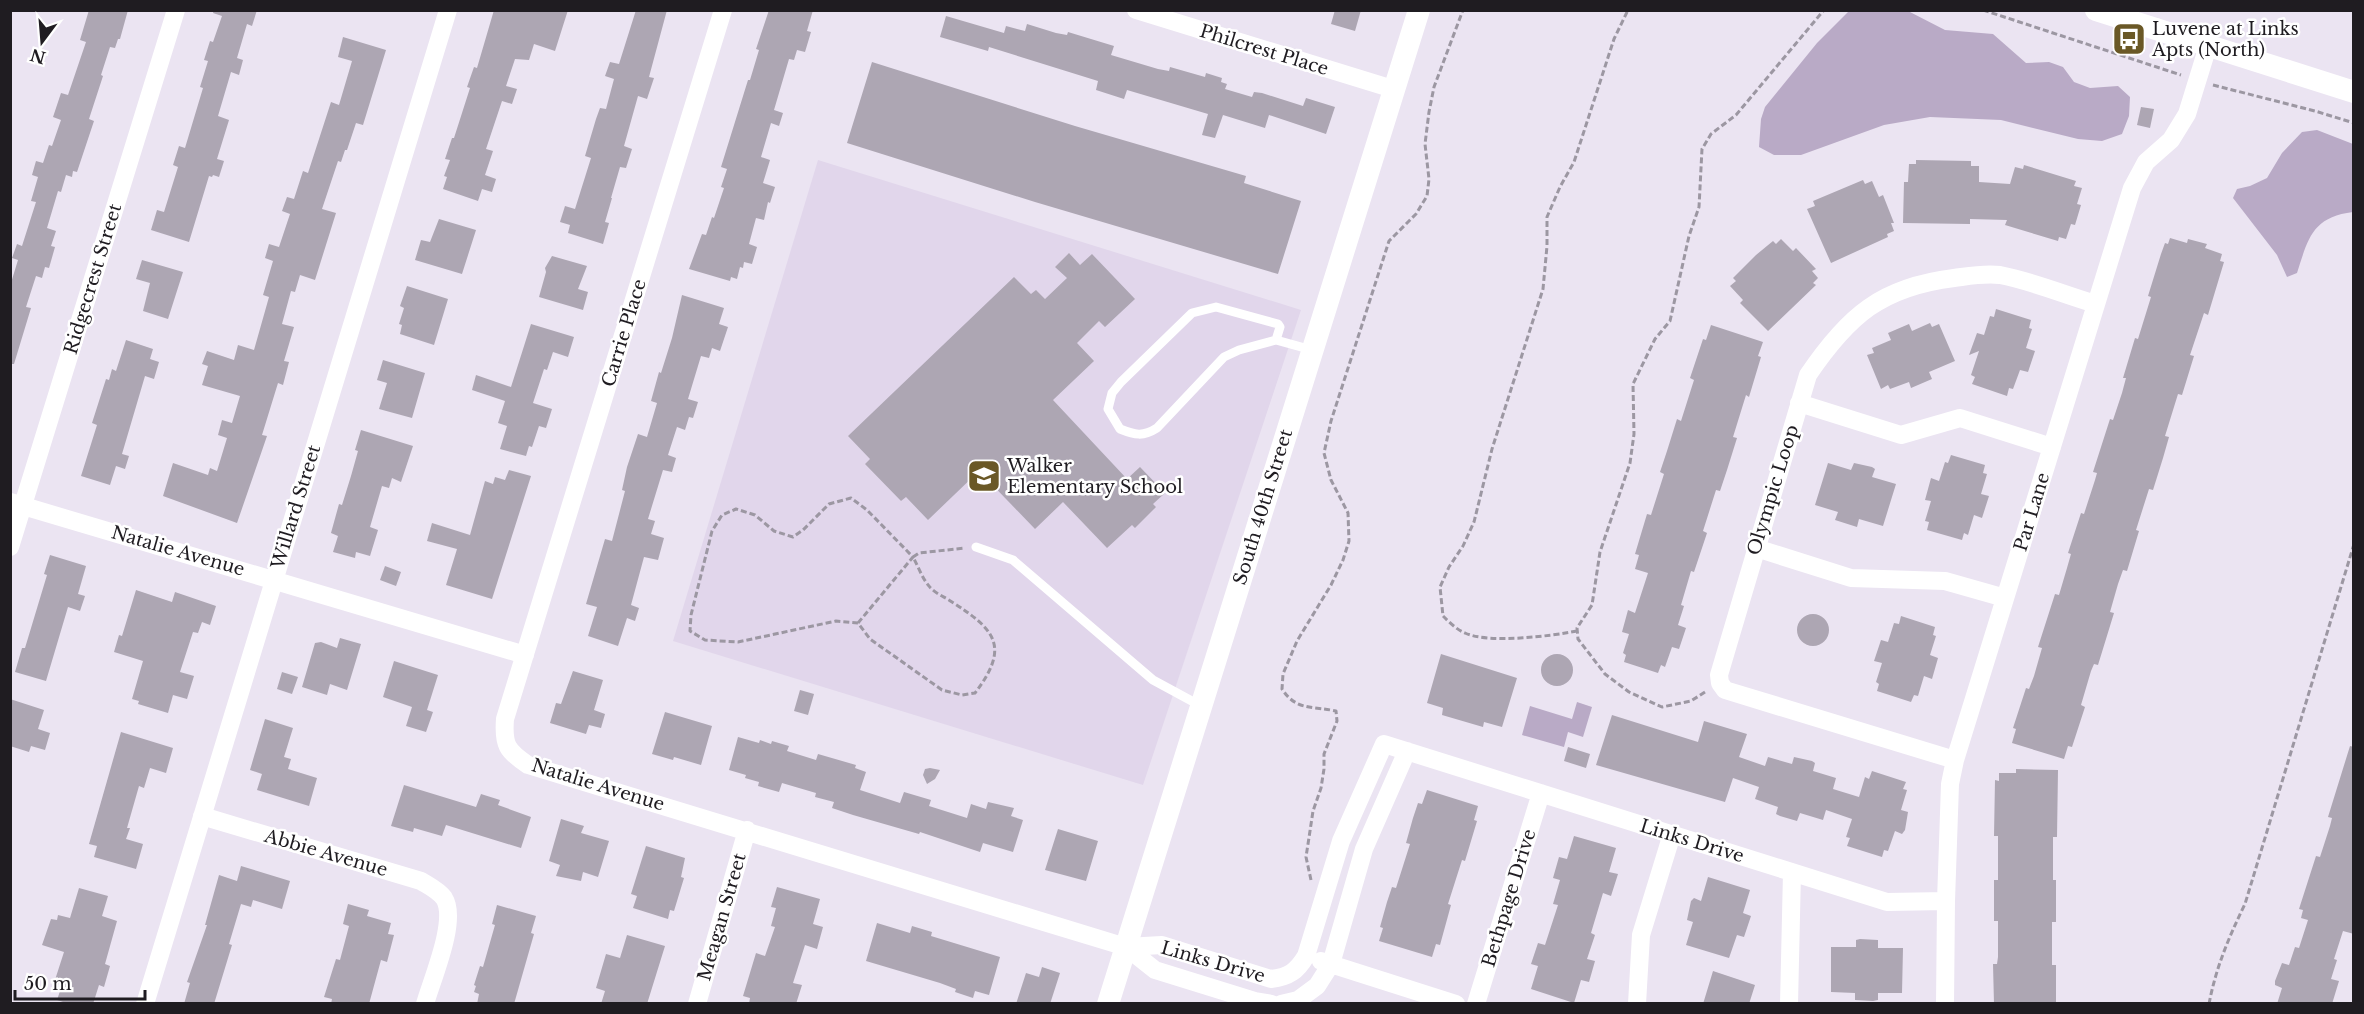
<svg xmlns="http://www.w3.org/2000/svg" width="2364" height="1014" viewBox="0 0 2364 1014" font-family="'Libre Baskerville',serif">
<rect width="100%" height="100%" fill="#ebe4f2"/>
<!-- built -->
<path fill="#e1d6eb" d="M818,160l483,150 -158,475 -470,-144z"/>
<!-- water -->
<path fill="#b9aac6" d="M1850,10l58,1 37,19 48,4 33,29 23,-1 14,5 11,15 16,6 28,-2 12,11 -1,19 -7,18 -20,7 -24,-2 -77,-19 -71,-3 -46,8 -83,30h-27l-15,-8 2,-28 4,-12 52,-64z
M2317,130l36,14v68c-41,5 -45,27 -56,61l-10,4 -10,-22 -44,-57 4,-9 13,-3 17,-8 15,-25 20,-21z
M1577,702l15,5 -9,30 -15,-5 -4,15 -42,-12 8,-29 42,13z"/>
<!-- building -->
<path fill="#ada6b3" d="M89,10h39l-8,29h-2l-3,9 -5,-1 -9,28 2,1 -14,43 5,2 -17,51 -4,-1 -1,6 -6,-2 -5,17 -3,-1 -11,37 9,3 -5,15 4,1 -6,21 -4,-1 -3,11 -6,-2 -10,31 5,1 -17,56h-4v-78l8,-26 -6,-2 5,-14 5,2 14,-44 -5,-1 7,-24 -6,-2 4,-14 7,2 6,-18 3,1 9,-26 -8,-3 8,-24 7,2 18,-53 -6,-2z
M214,10h43l-5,16 -5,-2 -10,34 6,2 -4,15 -8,-3 -13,44 11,4 -12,39 7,2 -5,16 -6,-2 -1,2 -3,-1 -20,66 -38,-12 6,-20 7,2 14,-45 -5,-2 6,-19 6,2 18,-60 -3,-1 8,-26 -4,-1 6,-19 3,1 9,-26 -9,-3z
M494,10h74l-13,41 -21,-7 -5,16 -14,-1 -9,27 11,3 -5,15 -10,-3 -16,48 7,2 -8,24 11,4 -4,13 -10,-3 -4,12 -35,-12 4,-12 -3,-1 6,-16 -5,-1 7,-21h2l16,-50 -3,-1 7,-20 3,1z
M636,10h31l-18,67 5,1 -7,21 -9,-3 -14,50 8,3 -6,19 -6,-1 -9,31h1l-7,24 4,1 -6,21 -35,-11 2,-8 -10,-3 5,-16 10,3 16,-51 -6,-2 11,-37 4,-11 6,1 8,-30 -9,-3 5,-14 9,2z
M769,10h44l-6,21 4,1 -6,20 -8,-2 -3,10 -5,-1 -15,51 9,3 -4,13 -8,-3 -10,34 9,3 -7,23 12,4 -5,16 -2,-1 -4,18 -8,-2 -7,26 8,3 -5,17 -8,-2 -1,6 -3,-1 -3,12 -6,-2 -1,4 -41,-12 13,-35 4,1 6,-18 2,1 10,-30 -3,-1 6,-18 -6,-2 27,-87h2l9,-30 -3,-1z
M1335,10h26l-6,21 -24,-7z
M946,16l58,17 2,-7 19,5 2,-7 29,9 11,2 1,-3 46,14 -3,9 47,14 11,2 1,-4 35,10 1,-4 16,5 -1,4 6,2 -2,5 27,8 2,-5 8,1 41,13 3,-8 29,9 -9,27 -57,-19 -4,13 -42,-13 -8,23 -13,-3 6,-21 -81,-24 -3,9 -28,-9 2,-9 -109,-34 -1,4 -48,-14z
M343,37l43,13 -23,75 -7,-2 -9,27h-2l-4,12 -3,-1 -16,48 14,4 -21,67 -15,-5 -5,17 -4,-1 -9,33 12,3 -10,34 5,1 -6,23 -5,-2 -16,52 5,1 -30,87 -74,-27 10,-33 35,12 2,-7 7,3 10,-33 -9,-3 4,-15 10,3 8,-27 -38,-11 6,-19 -6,-2 5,-13 27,9 4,-15 16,5 15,-53 -6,-2 10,-34 -8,-3 4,-14 10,3 11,-33 -8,-3 5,-14 7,2 9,-28 5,2 23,-71 8,3 13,-44 -14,-4z
M872,62l203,64 171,50 -2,7 57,18 -23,73 -243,-72 -188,-59z
M2141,107l13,2 -4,19 -13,-3z
M1916,160l55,1v5h8v16l31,2 5,-17 8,2 1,-4 52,16 -2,5 8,2 -5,16 4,1 -6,20 -4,-1 -5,15 -7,-2 -1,4 -53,-16 2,-5 -37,-1v5l-67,-1 1,-41h4l1,-18h7z
M1863,180l2,4 7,-3 7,16 4,-2 11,28h-3l3,8 -7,3 1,3 -57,26 -24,-54 8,-3 -2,-5z
M439,219l37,11 -14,44 -47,-14 6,-20 9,2z
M2170,238l17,5 1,-4 19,5 -2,4 17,6 -2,7 4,1 -16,53 -4,-2 -14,42 4,1 -12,39 -4,-1 -13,42 4,1 -6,21 -10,32 -4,-1 -13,41 3,1 -12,40 -4,-1 -5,14 -8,28 4,1 -16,52 -4,-1 -3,7 -10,34 4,2 -13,40 -4,-1 -4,13 -52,-16 4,-14 -3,-1 13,-40 3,1 5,-13 8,-28 -4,-1 17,-53 4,1 8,-27 4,-14 -3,-1 13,-40 3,1 11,-34 2,-7 -4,-1 17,-53 3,1 9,-27 4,-15h-3l12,-40 3,1 13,-42 -3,-1 13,-42 4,-11 3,1z
M1781,239l12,12 3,-3 20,21 -4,2 6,7 -5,5 3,2 -48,46 -28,-28 3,-3 -13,-14 6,-5 -3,-3 23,-23 17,-14 3,3z
M1069,253l11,12 12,-11 43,45 -30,28 -6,-6 -22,22 17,18 -41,39 74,79 13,-12 25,26 -12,11 3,3 -21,21 -3,-3 -25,23 -44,-46 -28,27 -56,-58 -51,49 -22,-23 -5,4 -36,-37 5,-5 -22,-23 166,-159 17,17 5,-4 9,9 22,-21 -12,-11z
M552,256l35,10 -9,23 10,3 -5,18 -44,-13 7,-25 -1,-4z
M142,260l41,12 -15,47 -25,-8 7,-28 -14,-4z
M407,286l41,13 -14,46 -34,-11 2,-9 -3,-1 5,-16 -4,-2z
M682,295l42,13 -5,16 9,3 -8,24 -8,-3 -3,10 -8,-2 -13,43 10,3 -5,16 -4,-1 -4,13 -8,-3 -9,28 8,3 -4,14 -9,-2 -15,49 7,2 -4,13 13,4 -6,22 -14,-3 -13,48 8,3 -4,13 -8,-3 -9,28 -30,-10 9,-29 -11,-3 19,-65 7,2 13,-50 -3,-1 5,-23 11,-33 9,3 10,-34 -6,-2 8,-29 2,1 11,-35z
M1996,309l35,11 -2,8 3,1 -6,19 9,3 -7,21 -8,-2 -7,19 -4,-1 -2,8 -35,-12 3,-7 -4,-2 8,-24 -10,4 8,-22 7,2 6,-19 4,1z
M1930,323l2,4 7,-3 16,37 -26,11 3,7 -21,9 -2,-6 -19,7 -2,-4 -7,4 -14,-34 7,-2 -2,-5 19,-8 -3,-7 21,-9 3,7z
M531,324l43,13 -6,20 -15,-5 -6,18 -3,-1 -11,34 19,6 -6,19 -7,-2 -7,21 -3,-1 -3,10 -26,-7 7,-23 -9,-3 7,-22 -33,-11 4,-15 35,12z
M1711,325l52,17 -5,14 3,1 -12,40 -3,-2 -13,42 4,1 -10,32 -7,21 -4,-1 -13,41 4,2 -13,39 -3,-1 -10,34 3,1 -6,19 8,3 -7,21 -7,-2 -7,20 -4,-2 -3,8 -34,-11 2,-7 -3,-2 6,-19 -7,-2 6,-22 7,3 13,-40 -13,-4 4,-14 -4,-1 12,-40 4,1 13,-41 -4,-2 7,-21 10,-32 4,2 13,-41 -4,-2 13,-39 3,1z
M126,340l27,9 -3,10 9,3 -5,17 -9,-3 -23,78 7,2 -4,13 -9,-3 -6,19 -29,-9 16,-51 -5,-2 14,-44 3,1 3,-11 4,2z
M383,360l42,13 -13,45 -33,-9 8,-26 -10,-3z
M361,430l52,16 -12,36 -9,-4 -3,10 -7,-2 -12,41 8,3 -8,26 -14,-4 -1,6 -22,-6 5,-16 -7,-3 8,-29 3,1 9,-29 7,-25 -3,-1z
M1951,455l34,10 -2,8 4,1 -6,20 8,2 -7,22 -8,-3 -6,20 -4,-2 -2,7 -35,-10 2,-8 -4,-1 6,-20 -6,-1 6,-22 8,3 6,-19 3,1z
M1828,463l23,7 3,-7 18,4 3,2 -3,8 24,7 -13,42 -24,-7 -2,8 -22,-7 3,-8 -23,-7z
M509,470l22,6 -39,123 -46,-14 11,-36 -30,-8 5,-18 38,12 15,-54 8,3 2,-7 10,3z
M50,555l36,11 -8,28 7,2 -5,15 -12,-4 -22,74 -31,-9 7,-24h3l22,-73 -3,-1z
M385,566l16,6 -5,14 -16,-6z
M136,590l36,12 3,-10 41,14 -6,19 -8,-3 -4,11 -5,-1 -13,40 14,4 -7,23 -14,-4 -5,18 -30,-9 1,-3 -7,-2 11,-38 -29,-9 5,-17 3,1z
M1797 630a16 16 0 1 1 32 0a16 16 0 1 1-32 0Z
M1901,616l34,11 -2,8 3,1 -6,19 8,3 -6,21 -8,-3 -6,20 -4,-1 -3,7 -34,-11 2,-7 -3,-2 6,-19 -8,-2 7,-21 7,2 6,-19 5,1z
M340,638l21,6 -14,46 -17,-6 -3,11 -25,-8 13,-44 6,-1 16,6z
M1441,654l76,24 -15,49 -18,-5 -1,5 -41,-12 1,-7 -16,-5z
M1541 670a16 16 0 1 1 32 0a16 16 0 1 1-32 0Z
M394,661l44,14 -11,35 6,2 -7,20 -20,-6 6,-19 -29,-10z
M573,671l30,9 -9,30 11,4 -4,14 -12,-3 -3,9 -36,-11 6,-20 5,1z
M282,672l16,5 -6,17 -15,-5z
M800,690l14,4 -6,21 -14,-4z
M10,699l34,11 -6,19 12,4 -5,17 -14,-4 -2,6 -19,-6z
M665,712l47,14 -11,39 -27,-8 -1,3 -21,-6z
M1612,715l86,27 6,-21 43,13 -8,23 26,9 3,-9 24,7 2,-7 18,4 3,2 -2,8 23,7 -3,11 26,8 6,-20 4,2 3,-8 34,11 -3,7 4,1 -6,20 7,2 -3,18 -3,4 -7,-3 -7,20 -4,-1 -2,7 -35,-11 3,-8 -4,-1 6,-18 -26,-9 -3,10 -23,-7 -3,8 -17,-5 -4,-2 2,-7 -23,-8 4,-12 -26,-9 -8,24 -129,-37z
M265,719l28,9 -9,29 7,2 -3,10 29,9 -8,28 -52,-16 5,-16 -12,-4z
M121,732l52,16 -7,25 -16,-5 -6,20 -5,-2 -12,42h3l-4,11 17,5 -7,25 -42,-12 3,-11 -8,-2z
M738,737l21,6 1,-3 11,4 1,-3 17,5 -2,5 29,9 2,-6 38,11 -1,3 11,4 -6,18 40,13 4,-11 27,8 -2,6 38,12 4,-14 15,5 2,-7 26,6 -3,8 12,4 -10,32 -30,-9 -3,9 -60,-20 -1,2 -66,-19 -21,-7 2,-6 -19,-5 1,-4 -34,-10 -3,9 -21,-6 1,-4 -14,-4 1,-3 -17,-5z
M2350,746l4,1v187l-11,-3 -9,28 3,1 -6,19 8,2 -7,23h-55l5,-16 -7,-3v-4l7,-18 7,2 6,-18 4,1 9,-28 -7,-2 2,-8 -4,-1 17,-53 4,1 10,-31 2,-8 -4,-1z
M1568,747l22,7 -4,14 -22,-7z
M930,768l10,2 -5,9 -8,5 -4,-9 2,-6z
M2016,769l42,1 -1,67h-4v43h3v42h-4v43h4v39h-62l-1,-40h4l1,-7v-36h-4v-41h4v-44h-4l1,-56 4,1v-8h17z
M404,785l72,22 5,-13 19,6 -2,5 33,12 -10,31 -75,-23 -4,11 -28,-8 -1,4 -22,-6z
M1427,790l51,16 -4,14 3,1 -12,40 -3,-1 -14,44 3,1 -11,40 -4,-1 -4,13 -53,-16 4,-13 -3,-1 7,-25 5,-15 4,1 14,-44 -4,-1 7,-25 5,-15 4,1z
M561,819l23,7 -3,7 28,8 -11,36 -15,-5 -2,9 -25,-5 4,-11 -11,-4z
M1058,829l40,12 -12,40 -41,-11z
M1574,836l42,12 -7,24 9,2 -7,22 -8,-3 -12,40 4,2 -8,24 8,2 -6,21 -8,-2 -7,23 -43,-14 7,-23 -7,-2 7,-21 7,2 13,-40 -5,-1 7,-24 -7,-2 6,-21 8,2z
M646,846l39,12 -4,19 3,1 -10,33 -4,-1 -2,9 -35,-11 4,-12 -6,-2z
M241,866l49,15 -8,28 -29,-9 -2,7 -10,-3 -12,40 3,1 -18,59h-30l6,-21 -3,-1 20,-57h-2l14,-50 18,6z
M1708,877l42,13 -7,23 8,3 -7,21 -7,-2 -8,23 -43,-13 7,-23 -6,-2 4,-19 3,-3 7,3z
M777,887l43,12 -7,25 10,3 -6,22 -12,-4 -12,38 9,2 -6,19h-47l1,-6 -7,-2 13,-43 9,3 10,-29 -4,-1 5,-18 -5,-1z
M79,888l29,8 -6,20 15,5 -12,43 5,2 -6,21 -5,-2 -6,19h-24l-12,-4 5,-15 -8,-2 10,-31 -22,-7 9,-26 6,1 1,-5 12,3z
M348,904l21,6 -2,6 24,7 -3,11 6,1 -7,27 -6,-2 -12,44h-38l1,-5 -8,-2 12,-38 4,1 9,-34 -6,-2z
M497,905l39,11 -5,17 3,1 -20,70h-37l2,-10 -5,-2 2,-6 -2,-1 6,-19 3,1 12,-42 -3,-1z
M877,923l33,10 2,-7 20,6 -1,4 69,21 -11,38 -14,-4 -2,7 -18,-6 1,-3 -16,-6 -74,-22z
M627,935l38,11 -18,58h-46l4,-13 -9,-3 10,-34 14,4z
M1860,939l18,1v8h25l-1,45h-24v7l-5,1 -18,-1v-7l-24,-1v-45h25v-7z
M1042,967l18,6 -10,31h-34l10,-31 13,4z
M1713,971l42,14 -6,19h-46z"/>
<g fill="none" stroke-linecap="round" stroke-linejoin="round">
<!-- path -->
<path stroke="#9c97a2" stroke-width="3" stroke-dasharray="6 3" stroke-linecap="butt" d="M1983,10l198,65
M2213,85l102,26 39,12
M858,623l55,-66 -46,-47 -16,-12 -22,6 -26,26 -10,7 -19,-6 -19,-16 -19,-6 -14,6 -10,16 -21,84 -1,16 15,9 33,2 98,-21 22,2 12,16 72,51 20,5 13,-2c35,-46 21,-63 -23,-91 -7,-5 -18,-9 -23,-16 -7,-8 -11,-20 -16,-29l6,-4 46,-5
M1577,631c-26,5 -88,13 -112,2 -8,-3 -16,-11 -22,-17l-3,-29 9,-20 14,-21 11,-24 18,-73 51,-160 4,-43v-29l13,-30 14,-25 40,-123 14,-29
M1705,692l-14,9 -29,6 -33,-15 -24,-18 -27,-35 -1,-11 15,-23 8,-53 30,-89 4,-29 -1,-50 22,-45 15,-18 19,-85 10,-29 3,-58 9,-15 25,-19 88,-105
M1311,880l-5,-23 4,-26 3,-20 8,-23 3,-19v-15l13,-33 -1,-10c-23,-5 -40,0 -54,-22l1,-15 14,-33 34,-56 12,-25 6,-19 -1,-28 -17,-33 -7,-27 7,-32 58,-180 27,-27 11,-18 2,-17 -4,-35 4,-32 5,-25 29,-77
M1185,1004h4
M2209,1004c7,-37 20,-67 36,-100l109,-360"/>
<!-- service -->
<path stroke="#fff" stroke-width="9" d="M1276,340l-37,10 -15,7 -67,71c-14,9 -22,7 -37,1l-12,-20 4,-16 9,-11 71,-69 24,-6 62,17 2,3 -4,13 36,10
M976,547l37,13 140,120 48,26"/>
<!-- minor -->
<path stroke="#fff" stroke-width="18" d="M723,10l-218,709c-2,26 2,32 23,46l598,182 36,-2 109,34c18,-2 26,-8 35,-23l35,-115 43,-97 503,158 59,-1
M1136,10l257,79
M1799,403l102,32 59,-17 92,29
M10,502l515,153
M10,547l166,-537
M1756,548l95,30 94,3 60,17
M1955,760l-230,-70 -5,-7 -1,-8 89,-300c40,-59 73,-88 146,-97 15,-2 30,-5 46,-3 32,6 65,20 96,29
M202,816l219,65c8,5 17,9 23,17 14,22 -12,81 -19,106
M1126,947l29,23 100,31 17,3
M1321,961l135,43
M145,1004l303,-994
M697,1004l50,-174
M1281,1004l17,-4 19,-14 14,-22 33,-115 43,-98
M1476,1004l65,-211
M1637,1004l4,-69 31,-101
M1789,1004l3,-132
M1945,1004l1,-103 4,-117 5,-24 177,-572 14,-26 25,-22 16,-26 21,-68"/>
<!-- tertiary -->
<path stroke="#fff" stroke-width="22" d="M2096,10l258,82
M1108,1004l311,-994"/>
</g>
<!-- icons -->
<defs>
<symbol id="bus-square" viewBox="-11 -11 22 22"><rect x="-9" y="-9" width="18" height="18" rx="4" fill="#6a5826" stroke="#fff"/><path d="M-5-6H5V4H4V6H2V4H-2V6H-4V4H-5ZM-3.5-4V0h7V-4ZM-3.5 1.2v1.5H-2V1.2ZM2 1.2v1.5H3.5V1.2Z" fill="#fff"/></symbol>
<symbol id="school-square" viewBox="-11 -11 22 22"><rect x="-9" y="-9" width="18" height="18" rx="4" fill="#6a5826" stroke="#fff"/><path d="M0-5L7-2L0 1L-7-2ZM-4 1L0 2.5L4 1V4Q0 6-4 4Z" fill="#fff"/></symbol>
</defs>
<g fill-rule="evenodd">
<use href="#bus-square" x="2110" y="20" width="38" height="38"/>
<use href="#school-square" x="965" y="457" width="38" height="38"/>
</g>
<g text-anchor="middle" stroke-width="5" stroke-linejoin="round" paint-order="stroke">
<!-- poi labels -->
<g font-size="18" fill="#1f1c21" stroke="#fff" text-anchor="start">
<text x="2152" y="35">Luvene at Links<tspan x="2152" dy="21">Apts (North)</tspan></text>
<text x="1007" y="472">Walker<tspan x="1007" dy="21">Elementary School</tspan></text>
</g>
<!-- street labels -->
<g font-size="18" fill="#1f1c21" stroke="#fff">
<text transform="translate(1264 50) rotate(17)" y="6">Philcrest Place</text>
<text transform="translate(93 279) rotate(-73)" y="6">Ridgecrest Street</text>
<text transform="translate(624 333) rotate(-73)" y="6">Carrie Place</text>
<text transform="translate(1773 490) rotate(-73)" y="6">Olympic Loop</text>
<text transform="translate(296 507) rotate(-73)" y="6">Willard Street</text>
<text transform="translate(1263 507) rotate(-73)" y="6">South 40th Street</text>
<text transform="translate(2032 512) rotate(-73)" y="6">Par Lane</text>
<text transform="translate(178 551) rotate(16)" y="6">Natalie Avenue</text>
<text transform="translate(598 785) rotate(17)" y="6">Natalie Avenue</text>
<text transform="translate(1692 841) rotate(17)" y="6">Links Drive</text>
<text transform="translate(326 853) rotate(16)" y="6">Abbie Avenue</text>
<text transform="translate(1509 898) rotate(-73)" y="6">Bethpage Drive</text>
<text transform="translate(722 917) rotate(-74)" y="6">Meagan Street</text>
<text transform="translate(1213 962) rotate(16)" y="6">Links Drive</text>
</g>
</g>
<!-- border -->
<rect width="2364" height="1014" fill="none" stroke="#1f1c21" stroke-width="24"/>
<!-- north arrow -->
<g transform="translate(42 42) rotate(196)" stroke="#ffffff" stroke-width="4.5" paint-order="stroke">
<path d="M0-4.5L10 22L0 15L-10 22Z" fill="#1f1c21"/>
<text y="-9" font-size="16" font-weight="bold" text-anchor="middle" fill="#1f1c21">N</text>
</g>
<!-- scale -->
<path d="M15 990v9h130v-9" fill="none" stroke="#1f1c21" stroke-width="3"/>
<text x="24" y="990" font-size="18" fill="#1f1c21" stroke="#ffffff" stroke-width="4.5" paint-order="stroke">50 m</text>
</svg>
